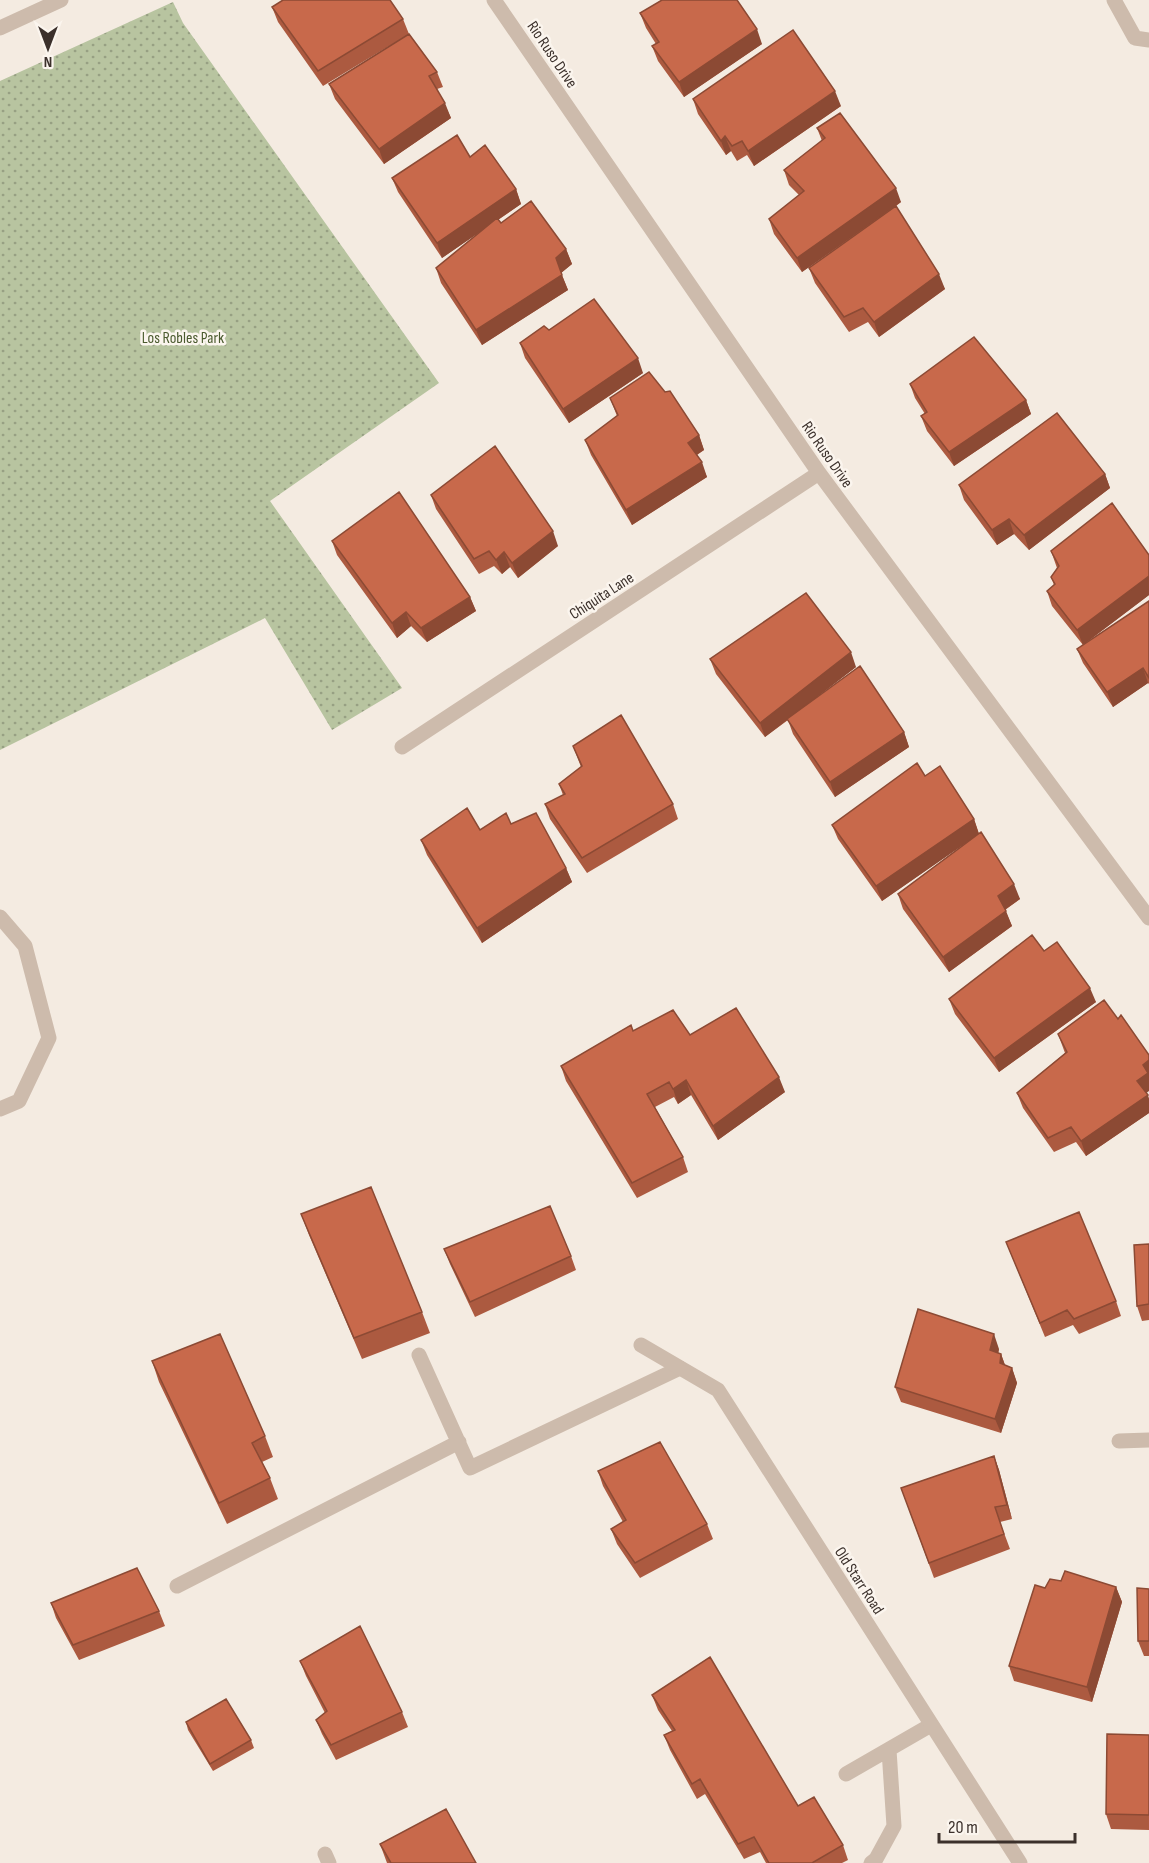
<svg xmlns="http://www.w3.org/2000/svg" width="1149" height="1863" viewBox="0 0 1149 1863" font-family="'Sofia Sans Condensed',sans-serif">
<defs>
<pattern id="park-dots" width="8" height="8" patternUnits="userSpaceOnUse" patternTransform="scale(1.5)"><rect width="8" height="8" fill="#b8c4a0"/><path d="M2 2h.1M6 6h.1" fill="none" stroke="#97a083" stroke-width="1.8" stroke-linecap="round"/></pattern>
</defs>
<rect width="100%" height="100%" fill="#f4ebe1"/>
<!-- park -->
<path fill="url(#park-dots)" d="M173,2l10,21 256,360 -169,118 132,187 -70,42 -67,-112 -265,132v-669z"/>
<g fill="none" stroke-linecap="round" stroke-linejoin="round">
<!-- lane -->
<path stroke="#cdbbac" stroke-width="15" d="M0,917l25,29 24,92 -30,63 -19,8
M419,1355l51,113 210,-100
M177,1586l282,-144
M846,1774l85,-49
M325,1854l4,9
M871,1863l5,-4 18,-33 -5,-76"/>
<!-- street -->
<path stroke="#cdbbac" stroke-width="15" d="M494,0l325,473 330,445
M1114,0l21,38 14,2
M0,28l61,-28
M402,747l417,-274
M641,1345l77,45 302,473
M1119,1441l30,-1"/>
</g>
<!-- wall -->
<path fill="#ac5a40" d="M272,7l131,12 6,15 28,38 6,15 -6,2 14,29 -67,46 -49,-65 -6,-15 65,-41 -71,43 -45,-64z
M640,13l122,31 -78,53 -26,-36 -6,-15 4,-2 -10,-16z
M693,99l148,7 -87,60 -7,-11 -10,6 -6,-10 -5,4 -28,-41z
M817,128l84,74 -5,4 49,83 -66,48 -11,-15 -19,10 -34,-49 -6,-15 59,-42 -66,46 -28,-38 -5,-15 30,-24 -10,-10 -5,-15 38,-29z
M470,157l46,32 5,15 -23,16 3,3 65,26 6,15 -11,9 7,17 -86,55 -41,-62 -5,-15 46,-38 -40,28 -44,-66 -6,-14z
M549,330l94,43 -74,50 -44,-65 -5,-15z
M910,384l116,16 5,14 -77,52 -27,-35 -6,-15 4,-2 -10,-16z
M610,398l89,37 5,15 -7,5 10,22 -75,48 -41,-70 -6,-15 32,-24z
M1105,474l5,14 -81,62 -15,-16 -17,11 -33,-45 -5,-15z
M431,495l127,51 -40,32 -8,-11 -8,7 -8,-8 -15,8 -43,-65z
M332,541l138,56 6,14 -49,31 -16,-16 -14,12 -60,-83z
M1051,551l98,4v40l-66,50 -31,-39 -5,-15 7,-6 -3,-8 6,-9z
M1149,601v83l-1,-1 -35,24 -30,-44 -6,-14z
M710,659l146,8 -38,29 86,36 5,15 -74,50 -42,-63 -5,-14 -23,17 -49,-63z
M573,746l100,58 5,15 -91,54 -37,-54 -5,-15 18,-9 -4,-11 22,-17z
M925,776l49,43 5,15 41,65 -15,11 7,16 -63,46 -46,-63 -5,-15 70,-53 -86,60 -44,-62 -6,-14z
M511,824l55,44 6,14 -90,61 -55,-88 -6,-15z
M1044,951l52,51 -97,70 -44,-58 -6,-15z
M633,1031l57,4 95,57 -67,48 -27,-45 -13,9 -4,-7 -19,10 28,50 5,15 -51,26 -71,-117 -5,-15z
M1058,1034l88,59 3,6v14l-63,43 -10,-14 -22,10 -31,-44 -6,-15 48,-40z
M301,1214l121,98 8,21 -68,26 -53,-124z
M1006,1242l110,59 5,15 -42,18 -6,-9 -28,12z
M1149,1244v76l-7,1 -5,-15z
M444,1249l127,7 5,14 -101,47 -25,-53z
M999,1349l-1,4 3,1 4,11 7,3 5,15 -16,50 -100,-31 -6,-15z
M152,1361l113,75 8,21 -11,5 8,16 8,21 -51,25 -68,-142z
M994,1456l5,14 13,49 -12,3 10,27 -76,29 -33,-90z
M598,1471l109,53 6,15 -73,39 -23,-34 -6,-15 12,-7 -20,-36z
M1061,1581l55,6 6,15 -30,100 -78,-21 -5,-15 36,-78z
M1149,1589v67h-5l-6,-15z
M51,1603l108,8 6,15 -86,34 -23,-42z
M300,1661l102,51 6,15 -72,33 -14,-26 -6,-14 9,-7 -19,-37z
M652,1695l146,111 45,39 5,15 -6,3h-76l-6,-11 -16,7 -39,-65 -8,5 -27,-49 -6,-15 8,-4 -14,-21z
M186,1722l65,18 3,8 -41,23 -25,-41z
M1149,1735v95l-38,-1 -5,-15z
M380,1844l96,19h-89z"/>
<!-- shaded-wall -->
<path fill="#8c4a34" d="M757,29l5,15 -78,53 -5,-15z
M835,91l6,15 -87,60 -6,-15z
M445,103l6,15 -67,46 -5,-15z
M725,136l6,15 -5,4 -5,-14z
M896,188l5,14 -99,70 -5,-14z
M516,189l5,15 -79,54 -5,-15z
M566,249l6,15 -11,9 -5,-15z
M939,274l6,15 -66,48 -5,-15z
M562,275l6,15 -86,55 -6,-15z
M638,358l5,15 -74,50 -6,-14z
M1026,400l5,14 -77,52 -5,-14z
M699,435l5,15 -11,7 -5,-14z
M702,462l5,15 -75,48 -6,-15z
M1105,474l5,14 -81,62 -5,-15z
M1009,519l5,15 -17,11 -5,-15z
M553,531l5,15 -40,32 -6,-15z
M504,552l6,15 -8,7 -6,-14z
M1149,576v19l-66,50 -6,-15z
M470,597l6,14 -49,31 -6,-14z
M406,612l5,14 -14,12 -5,-15z
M851,652l5,15 -91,70 -5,-14z
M1143,668l5,15 -35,24 -6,-15z
M904,732l5,15 -74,50 -5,-15z
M974,819l5,15 -97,67 -6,-15z
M566,868l6,14 -90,61 -5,-15z
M1014,884l6,15 -17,12 -5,-15z
M1006,911l6,15 -63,46 -6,-15z
M1090,988l6,14 -97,70 -5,-14z
M1149,1060v31l-7,5 -5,-15 6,-16z
M779,1077l6,15 -67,48 -5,-14z
M686,1080l5,15 -13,9 -5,-15z
M1148,1095l1,4v14l-63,43 -5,-15z
M994,1334l5,15 -3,16 -6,-15z
M1001,1354l5,14 -6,-5z
M1012,1368l5,15 -16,50 -6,-14z
M994,1456l5,14 13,49 -5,-14z
M1116,1587l6,15 -30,100 -5,-15z"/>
<!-- building -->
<path fill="#c8694b" stroke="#8c4a34" stroke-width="1.5" d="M283,0h107l13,19 -85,52 -46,-64z
M662,0h75l20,29 -78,53 -27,-36 7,-4 -19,-29z
M793,30l42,61 -87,60 -6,-10 -10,5 -7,-10 -4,5 -28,-42z
M409,34l28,38 -8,4 16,27 -66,46 -50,-65z
M840,113l56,75 -99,70 -28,-39 35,-28 -20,-21 41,-32 -8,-10z
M457,135l13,22 15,-12 31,44 -79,54 -45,-65z
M531,201l35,48 -10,9 6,17 -86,55 -40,-62 61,-50 4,5z
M896,206l43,68 -65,48 -11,-14 -19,9 -35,-49z
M594,299l44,59 -75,51 -43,-66 24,-17 5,4z
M974,337l52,63 -77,52 -28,-36 6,-4 -17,-28z
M649,372l16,20 5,-1 29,44 -11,8 14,19 -76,48 -41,-70 33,-25 -8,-17z
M1057,413l48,61 -81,61 -15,-16 -17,11 -33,-45z
M495,446l58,85 -41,32 -8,-11 -8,8 -7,-9 -15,8 -43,-64z
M399,492l71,105 -49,31 -15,-16 -14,11 -60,-82z
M1112,503l37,52v21l-72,54 -30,-39 8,-7 -4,-7 8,-11 -8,-15z
M806,593l45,59 -91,71 -50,-64z
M1149,601v77l-6,-10 -36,24 -30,-43z
M860,666l44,66 -74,50 -43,-63z
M621,715l52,89 -91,54 -37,-54 20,-10 -6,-10 23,-18 -9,-20z
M917,763l8,13 15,-10 34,53 -98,67 -44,-61z
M467,808l13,22 26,-17 5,11 25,-11 30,55 -89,60 -56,-88z
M981,832l33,52 -16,12 8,15 -63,46 -45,-63z
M1032,935l12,16 13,-9 33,46 -96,70 -45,-59z
M1104,1000l14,19 3,-4 28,40v5l-6,5 5,8 -11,8 11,14 -67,46 -10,-14 -23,11 -31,-45 50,-41 -9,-18z
M736,1008l43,69 -66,49 -27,-46 -13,9 -4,-7 -22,12 36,63 -51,26 -71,-117 70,-41 2,6 40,-21 17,25z
M371,1187l51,125 -68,26 -53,-124z
M550,1206l21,50 -101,46 -26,-53z
M1079,1212l37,89 -42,18 -7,-9 -27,13 -34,-81z
M1149,1244v60l-12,2 -3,-61z
M918,1309l76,25 -4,16 11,4 -1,9 12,5 -17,51 -100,-32z
M220,1334l45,102 -13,7 18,35 -51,25 -67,-142z
M660,1442l47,82 -72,39 -24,-34 15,-9 -28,-49z
M994,1456l13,49 -12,2 9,27 -75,29 -28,-75z
M137,1568l22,43 -86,34 -22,-42z
M1065,1571l51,16 -29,100 -78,-21 26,-81 10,3 5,-9 11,2z
M1137,1588l12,1v52h-11z
M360,1626l42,86 -71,33 -15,-25 11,-9 -27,-50z
M710,1657l88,149 16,-9 29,48 -31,18h-43l-15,-26 -16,7 -38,-65 -8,5 -28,-49 11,-5 -23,-35z
M226,1699l25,41 -41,24 -24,-42z
M1107,1734l42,1v80l-43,-1z
M446,1809l30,54h-85l-11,-19z"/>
<g text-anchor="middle" stroke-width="5" stroke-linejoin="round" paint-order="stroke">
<!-- street labels -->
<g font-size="16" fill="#3b302b" stroke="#fbf5ee">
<text transform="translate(553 54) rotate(56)" y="6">Rio Ruso Drive</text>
<text transform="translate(828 454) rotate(55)" y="6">Rio Ruso Drive</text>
<text transform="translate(601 595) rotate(-33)" y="6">Chiquita Lane</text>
<text transform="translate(860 1580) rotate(57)" y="6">Old Starr Road</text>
</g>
<!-- park labels -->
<g font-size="16" fill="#4a5a2e" stroke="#fbf5ee">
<text x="183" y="343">Los Robles Park</text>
</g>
</g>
<!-- north arrow -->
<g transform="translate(48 48) rotate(180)" stroke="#fbf5ee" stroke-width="4.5" paint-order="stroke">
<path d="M0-4.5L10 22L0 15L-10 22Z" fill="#3b302b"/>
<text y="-9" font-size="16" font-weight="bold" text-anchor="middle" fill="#3b302b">N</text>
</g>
<!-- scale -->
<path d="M939 1833v9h136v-9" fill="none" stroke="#3b302b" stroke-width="3"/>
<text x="948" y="1833" font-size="18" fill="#3b302b" stroke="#fbf5ee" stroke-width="4.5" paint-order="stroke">20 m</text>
</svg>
